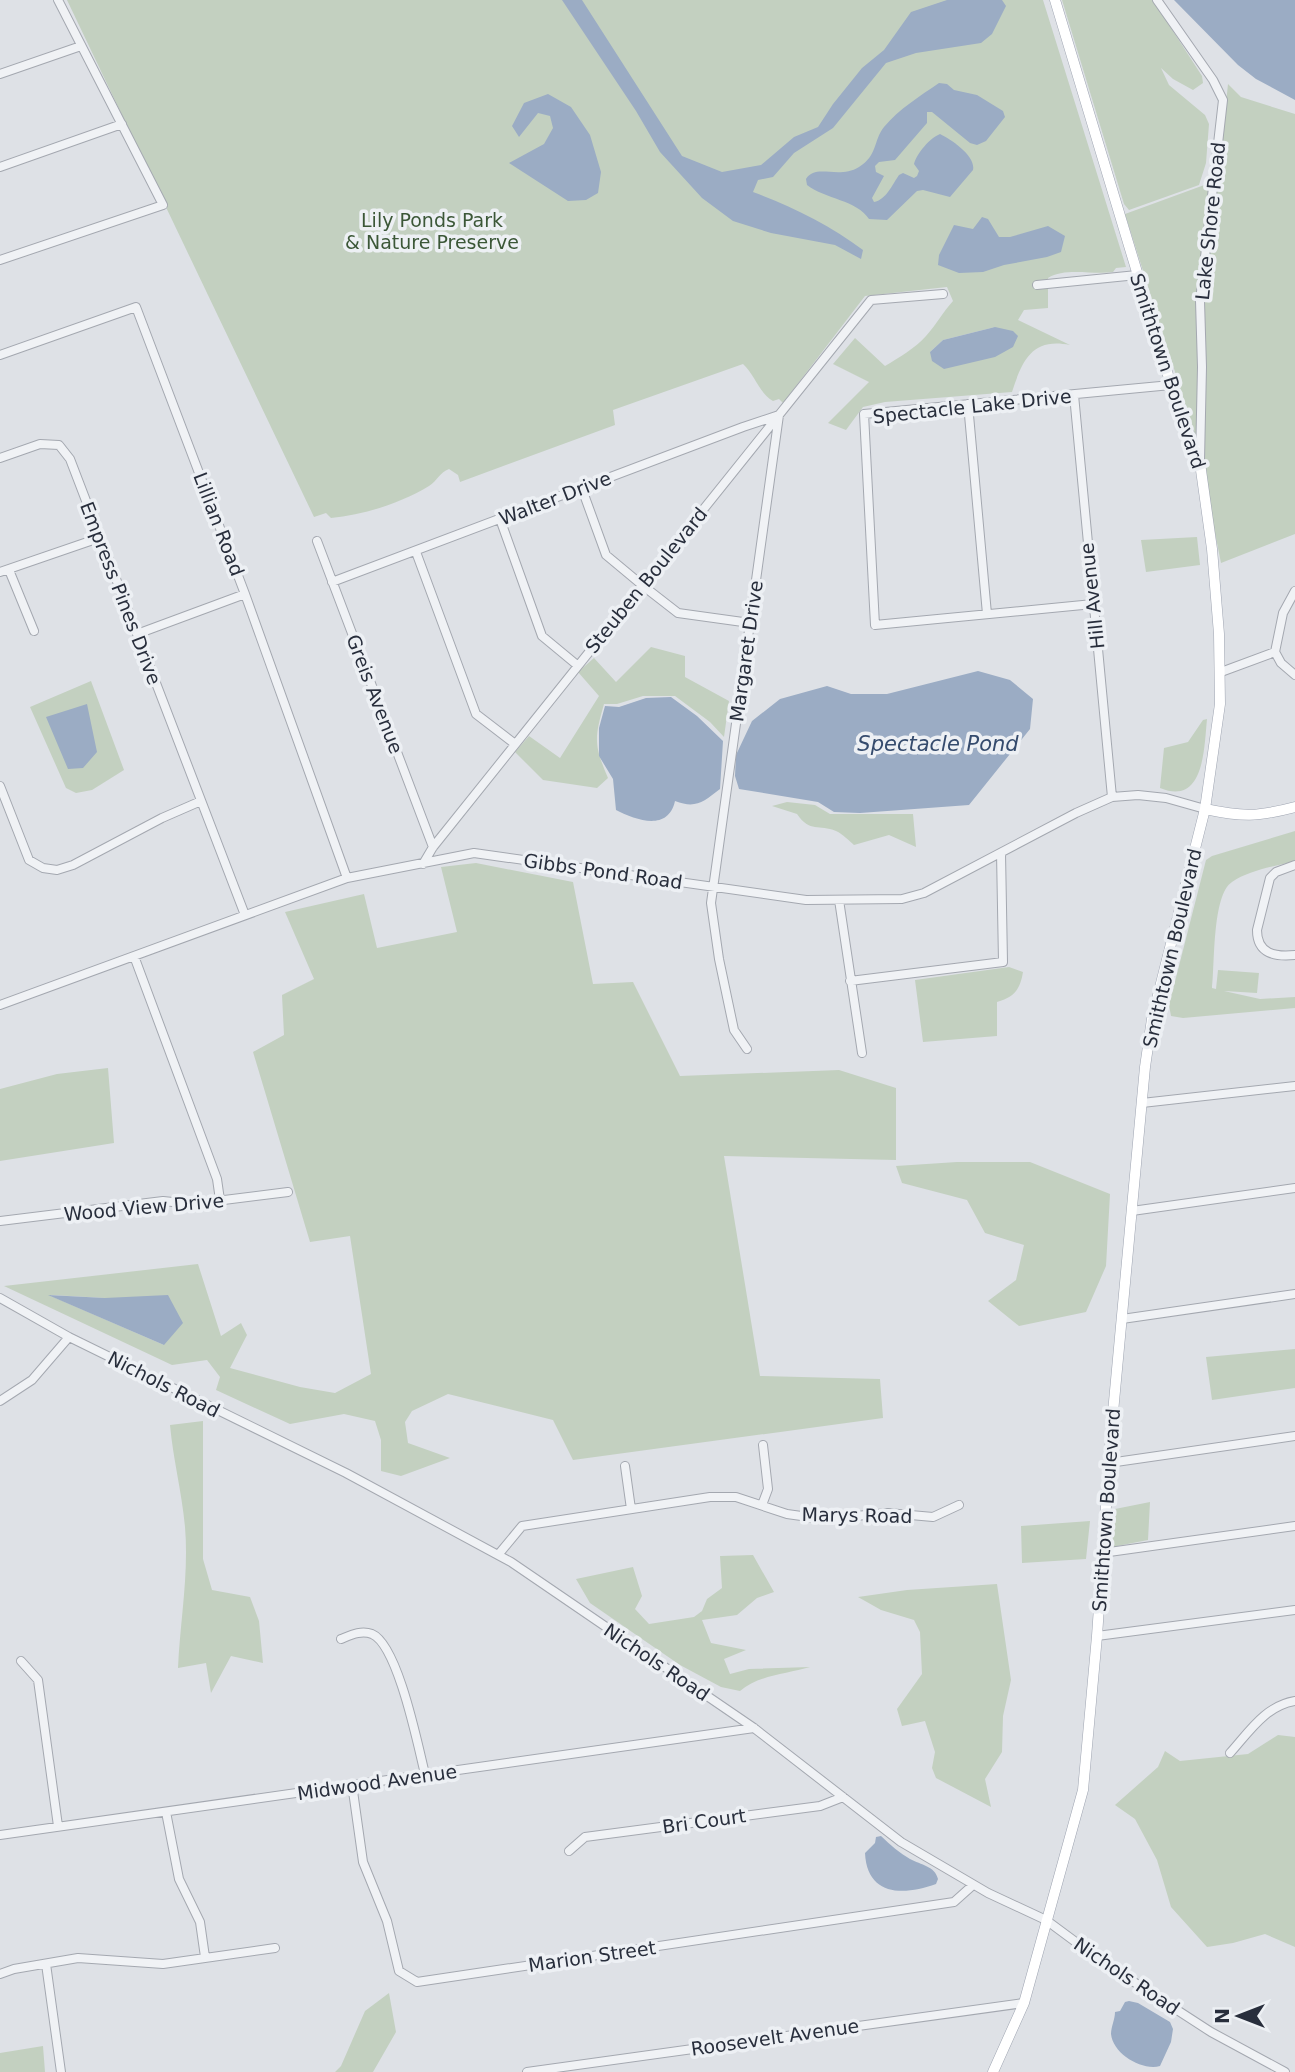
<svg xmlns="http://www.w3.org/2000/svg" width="1295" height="2072" viewBox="0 0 1295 2072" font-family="'DejaVu Sans',sans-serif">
<rect width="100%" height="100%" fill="#dee1e6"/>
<!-- green -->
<path fill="#c3d0c0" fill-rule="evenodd" d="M67,0h976l83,267 -10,1 -3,4c-20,3 -48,-5 -65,6v30l-24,2 -6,10 52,25c-38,-8 -48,16 -58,47l-127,10 -22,5 -17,23 -18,-7 41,-41 -36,-18 22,-26 30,28c15,-9 29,-17 41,-30 10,-11 17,-24 27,-35l-6,-14 -82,9 -82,107 -4,-4 -6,2c-14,-8 -18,-26 -30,-37l-130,46 2,15 -155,57 -2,-7 -9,-6c-9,3 -12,12 -20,17 -28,17 -65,29 -98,32l-5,-5 -12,4zM995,327l-65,25 13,-12z
M1062,0h91l49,76 1,7 -10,7 -20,-11 -12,-11 8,17 36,30 4,9 -3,39 -7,22 -70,25 -5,-6z
M1228,84l13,13 54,17v420l-74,29 -25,-125 -71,-224 93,-34z
M1197,537l3,28 -54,7 -5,-32z
M651,647l34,9v21l44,24 -5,36 -14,-15 -35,-26h-32l-26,8h-13c-10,35 -10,41 4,74l-11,10 -54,-8 -28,-28 14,-16 31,22 39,-62 -21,-24 16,-14 22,24z
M91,681l33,89 -32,20 -16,3 -10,-5 -36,-81z
M1207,719c-3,31 -3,87 -47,69l4,-40 24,-6 15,-22z
M787,802l28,3 15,9h83l3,33 -27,-12 -35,10c-5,-4 -11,-11 -18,-14 -17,-7 -26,2 -39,-17l-25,-8z
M1295,831v30c-19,5 -46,9 -63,21 -20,13 -17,82 -20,106l4,1 2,-19 41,3 -2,20 -33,-2 36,8 35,-2v11l-112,10 -12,-2 -2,-11 37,-145 6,-4z
M476,863l97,19 20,102 40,-2 47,94 159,-6 57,18v72l-172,-4 36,220 120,3 3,39 -310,42 -20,-40 -105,-26 -36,17 -7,11 3,21 42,15 -49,18 -20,-5v-31l-6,-19 -31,-7 -54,10 -74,-34 4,-13 -13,-17 -35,5 -168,-79 194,-22 23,72 20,-13 6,12 -17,33 70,19 35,6 36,-19 -21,-138 -40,6 -57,-190 31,-17 -2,-40 32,-16 -29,-67 79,-18 13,54 80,-16 -16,-65zM51,1295l54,3 59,47 -113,-49z
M1009,967l14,5c-3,18 -9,25 -26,30v34l-74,6 -8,-62z
M108,1068l6,75 -114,18v-72l57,-15z
M957,1162h73l80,32 -4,72 -20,46 -67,14 -31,-25 28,-21 8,-35 -39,-12 -18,-33 -65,-17 -6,-17z
M1295,1349v39l-83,12 -6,-43z
M203,1421v138l9,31 38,7 9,24 4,42 -32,-7 -20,37 -5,-30 -28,5c2,-46 11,-94 7,-141 -3,-34 -12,-68 -15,-102z
M1150,1502l-2,38 -36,7 3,-38z
M1090,1521l-4,38 -64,4 -1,-37z
M753,1555l21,37 -17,6 -20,17 -35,5 9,23 35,7 -22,9 6,15 19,-5 61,-2c-23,7 -52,8 -70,24l-19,-4 -41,-22 -35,-24 -55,-38 -14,-24 57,-12 9,29 -7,13 14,15 45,-7 8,-6 5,-12 15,-11 -2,-32z
M997,1584l14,96 -8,36 -1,36 -17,27 6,28 -55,-29 -4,-10 3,-16 -10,-31 -23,5 -5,-17 25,-35 -2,-42 -6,-12 -33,-10 -23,-13 49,-7z
M1278,1735l17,2v210l-30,-13 -32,9 -26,4 -36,-40 -14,-47 -22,-41 -20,-14 43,-38 7,-16 15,10 68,-7z
M389,1993l7,39 -23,40h-38l6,-6 24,-55z
M43,2046l2,26h-45v-19z"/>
<!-- water -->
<path fill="#9bacc4" d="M562,0h20l100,156 40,16 39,-7 33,-28 24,-10 15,-23 29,-36 22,-18 27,-38 36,-12h55l4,6 -14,28 -11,9 -65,10 -30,10 -53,65 -39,25 -21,24 -15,3 -5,12c38,14 77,33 110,58l-2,9 -26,-14 -64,-12 -38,-12 -31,-23 -42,-46 -24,-41z
M1174,0h121v100l-39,-21 -18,-14z
M939,83l8,1 7,6 23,5 26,16 2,6 -19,24 -9,4 -7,-2 -38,-31h-5v11l-32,37 -16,2 -4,4 1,6 8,4 -12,22 2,4c12,-2 18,-17 25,-27l4,-2 11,5 3,-2 2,-5 -5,-7c3,-11 16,-26 26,-30 12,6 36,22 33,36l-23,27 -27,-7 -6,1 -30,29 -18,-1c-12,-19 -44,-20 -62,-34l-1,-6c10,-16 32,1 53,-12 19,-12 14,-26 25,-40 15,-18 36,-31 55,-44z
M548,94l23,13 19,28 11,37 -3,21 -12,7 -18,1 -59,-38 35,-19 9,-16 -3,-12 -12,-3 -19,24 -7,-11 12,-23z
M982,217l6,2 11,18h11l38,-11 17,10 -4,16 -14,5 -43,8 -21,7 -24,1 -21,-8 1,-10 15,-30 19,4z
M995,327l18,4 5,5 -5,11 -18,10 -51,12 -12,-8 -2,-9 13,-12z
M978,671l32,9 23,19 -3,30 -61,76 -109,8 -26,-1 -16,-10 -79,-13 -4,-13 1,-21 16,-34 28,-22 47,-13 24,8h36z
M671,697l26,19 26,25 -3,48c-17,13 -24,20 -45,12 -7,31 -39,19 -59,9l-3,-31 -14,-23v-28l6,-22 14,1 27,-9z
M87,704l10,48 -14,16 -15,1 -22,-52z
M48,1295l57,3 63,-3 15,28 -19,22z
M881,1836c9,9 19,17 29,23 11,6 25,7 28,20l-2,5c-33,12 -69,12 -71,-31l10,-10 1,-6z
M1129,2001l9,2 32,19 3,7 -2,13 -11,24c-18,5 -47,-12 -49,-32 0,-7 4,-15 4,-22l5,-1 5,-9z"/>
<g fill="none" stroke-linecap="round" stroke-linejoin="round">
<defs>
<path id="minor" d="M1157,0l56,80 10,20 -23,201 2,66 -2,93
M0,74l81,-28
M0,167l122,-43
M0,260l163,-55 -105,-205
M1037,285l100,-10
M0,355l136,-48 109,287 102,284
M1074,395l38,402
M968,404l19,210
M0,458l40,-14 19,1 11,14 175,456
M582,489l24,66 36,30 36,28 72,10
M500,519l42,117 35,29
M317,541l116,306
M416,552l60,162 39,30
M9,570l25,61
M0,572l99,-34
M332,582l411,-155 36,-12 -68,488 8,56 15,71 13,19
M1093,604l-218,21 -11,-211 307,-29
M137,634l108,-40
M1275,652l8,-39 12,-22
M1275,652l6,11 14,12
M1221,672l54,-20
M0,786l29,74 14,8 14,2 16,-5 89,-47 39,-17
M423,864l10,-17 438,-547 72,-6
M1295,865l-19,7 -6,6 -13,52c0,24 18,27 38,25
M839,900l23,153
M134,956l83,223 3,21
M850,981l153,-19 -2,-109
M0,1005l347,-127 127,-25 332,47 96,-1 22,-6 152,-80 36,-16 26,-2 28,3 39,11
M1142,1103l153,-17
M1132,1211l163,-23
M0,1221l163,-20 29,3 96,-12
M0,1298l69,39 277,136 165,89 243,166 147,114 87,51 58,27 54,40 111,72 74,40
M1122,1319l173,-25
M0,1401l32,-21 37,-43
M1109,1463l186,-27
M625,1466l6,43
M762,1505l6,-16 -5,-44
M1102,1553l193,-27
M498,1555l24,-29 188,-29h26l51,17 36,5 65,-6 45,4 26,-12
M1097,1636l198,-26
M341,1639c10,-4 20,-9 31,-5 26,11 46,112 53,140
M21,1661l17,19 20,146
M1230,1753c19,-21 35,-47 65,-52
M352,1784l11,78 24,59 12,50 18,11 537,-80 19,-17
M166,1812l13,67 21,43 5,35
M0,1835l754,-107
M569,1851l16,-14 235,-31 23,-9
M46,1964l15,108
M0,1974l14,-5 64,-11 85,6 112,-16
M527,2072l497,-69"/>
<path id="major" d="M1205,809c38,8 52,8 90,-2
M993,2072l31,-69 59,-213 14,-154 14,-202 34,-367 7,-48 53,-210 15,-105 -1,-70 -7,-85 -12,-86 -29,-78 -116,-385"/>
</defs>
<!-- minor casing -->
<use href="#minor" stroke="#a4a8b0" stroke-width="10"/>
<!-- major casing -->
<use href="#major" stroke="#9ea4b1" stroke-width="11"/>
<!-- minor -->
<use href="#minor" stroke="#f0f2f5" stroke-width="8"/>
<!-- major -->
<use href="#major" stroke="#fff" stroke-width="10"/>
</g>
<g text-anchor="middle" stroke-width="7" stroke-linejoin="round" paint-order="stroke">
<!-- park labels -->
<g font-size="19" fill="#3b5737" stroke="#edf0f4">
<text x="432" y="227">Lily Ponds Park<tspan x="432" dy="22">&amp; Nature Preserve</tspan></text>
</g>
<!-- street labels -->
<g font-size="19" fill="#282e3c" stroke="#edf0f4">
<text transform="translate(1210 221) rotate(-84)" y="7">Lake Shore Road</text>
<text transform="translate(1168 371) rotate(72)" y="7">Smithtown Boulevard</text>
<text transform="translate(972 406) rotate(-6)" y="7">Spectacle Lake Drive</text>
<text transform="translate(555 498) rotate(-21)" y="7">Walter Drive</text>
<text transform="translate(219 524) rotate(69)" y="7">Lillian Road</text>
<text transform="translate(646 580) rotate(-51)" y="7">Steuben Boulevard</text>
<text transform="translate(121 593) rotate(69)" y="7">Empress Pines Drive</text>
<text transform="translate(1092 596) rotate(-96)" y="7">Hill Avenue</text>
<text transform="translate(746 651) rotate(-82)" y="7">Margaret Drive</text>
<text transform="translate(375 694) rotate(69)" y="7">Greis Avenue</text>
<text transform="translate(603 871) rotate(8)" y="7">Gibbs Pond Road</text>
<text transform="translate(1172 948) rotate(-77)" y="7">Smithtown Boulevard</text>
<text transform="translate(144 1207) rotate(-5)" y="7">Wood View Drive</text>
<text transform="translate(164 1384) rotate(27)" y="7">Nichols Road</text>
<text transform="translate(1106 1510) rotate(-86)" y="7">Smithtown Boulevard</text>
<text transform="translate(857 1515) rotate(1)" y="7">Marys Road</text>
<text transform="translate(657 1662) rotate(34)" y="7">Nichols Road</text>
<text transform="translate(377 1782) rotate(-8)" y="7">Midwood Avenue</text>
<text transform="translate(704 1821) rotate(-8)" y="7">Bri Court</text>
<text transform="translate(592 1956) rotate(-8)" y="7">Marion Street</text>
<text transform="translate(1127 1976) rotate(34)" y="7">Nichols Road</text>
<text transform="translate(775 2037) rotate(-8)" y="7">Roosevelt Avenue</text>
</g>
<!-- water labels -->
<g font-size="21" font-style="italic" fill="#354b6d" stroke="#edf0f4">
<text x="938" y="751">Spectacle Pond</text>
</g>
</g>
<!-- north arrow -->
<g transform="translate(1239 2016) rotate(270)" stroke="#edf0f4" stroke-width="5" paint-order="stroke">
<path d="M0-5L12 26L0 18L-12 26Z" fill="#282e3c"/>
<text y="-10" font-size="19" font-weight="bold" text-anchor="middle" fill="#282e3c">N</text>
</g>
</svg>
